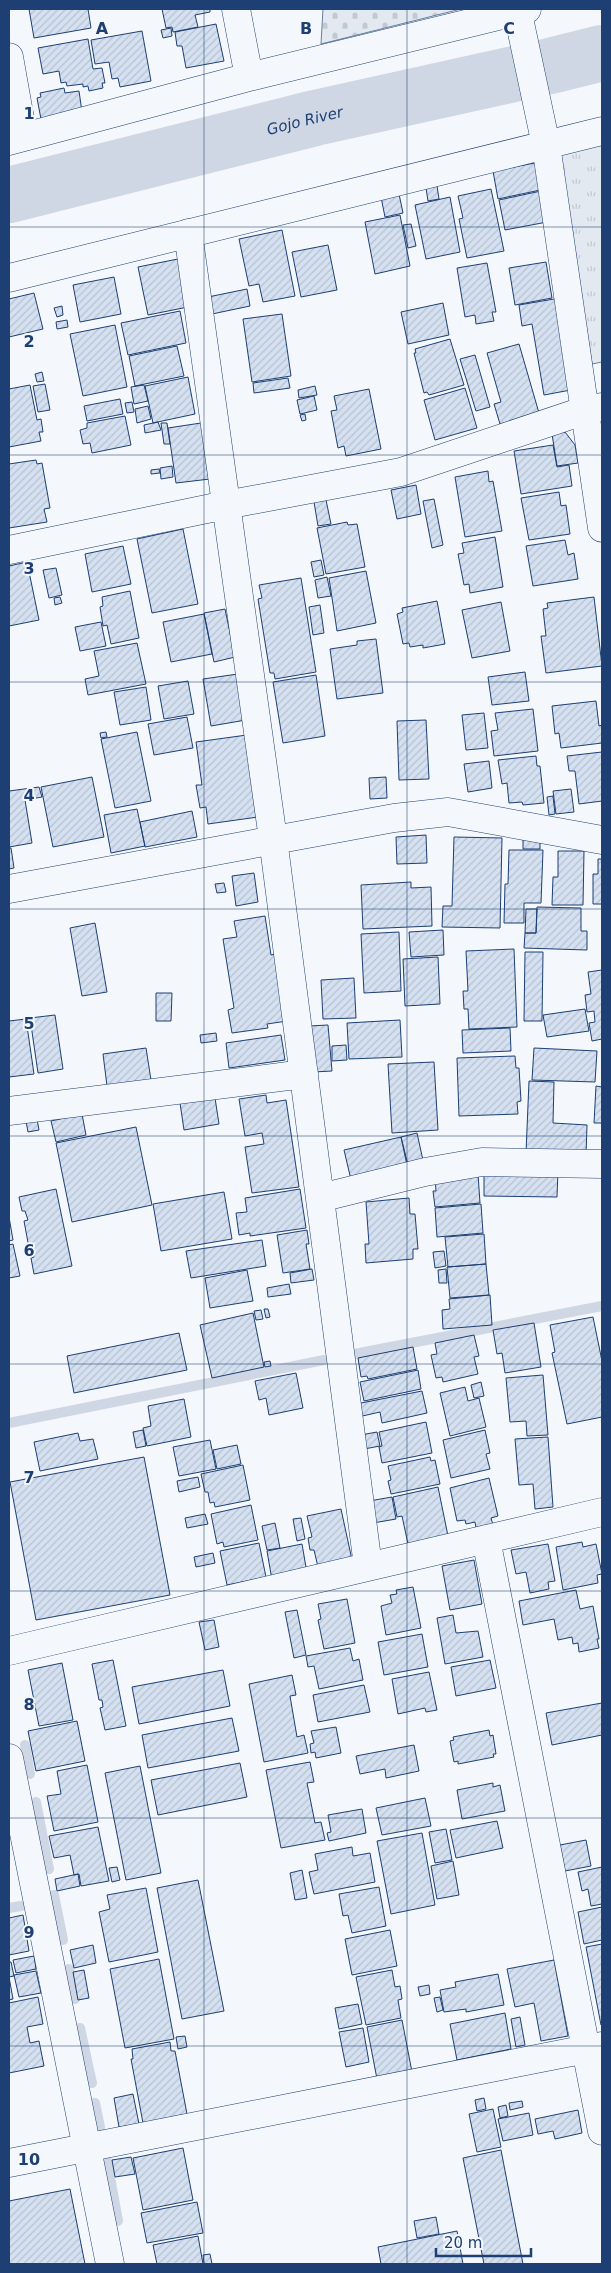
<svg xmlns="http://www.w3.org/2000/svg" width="611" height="2273" viewBox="0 0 611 2273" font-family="'DejaVu Sans',sans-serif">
<defs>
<pattern id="grass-tufts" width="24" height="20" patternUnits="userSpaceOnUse" patternTransform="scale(1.25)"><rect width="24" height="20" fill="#e3e9f0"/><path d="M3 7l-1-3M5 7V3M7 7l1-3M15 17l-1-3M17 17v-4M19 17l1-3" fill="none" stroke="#c2c9d1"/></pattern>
<pattern id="cemetery-stones" width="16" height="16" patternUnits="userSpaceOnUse" patternTransform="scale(1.25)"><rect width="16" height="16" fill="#e3e9f0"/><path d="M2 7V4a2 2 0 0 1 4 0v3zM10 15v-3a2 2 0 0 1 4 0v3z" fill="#c2c9d1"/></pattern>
<pattern id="building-hatch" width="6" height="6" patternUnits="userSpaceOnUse" patternTransform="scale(1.25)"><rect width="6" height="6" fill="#d5e0f0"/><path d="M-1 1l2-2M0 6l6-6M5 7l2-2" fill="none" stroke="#b6c1d1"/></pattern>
</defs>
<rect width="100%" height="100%" fill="#f4f7fb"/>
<!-- grass -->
<path fill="url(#grass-tufts)" stroke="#687fa3" d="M602,142v220l-10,2 -33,-206 5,-7z"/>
<!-- cemetery -->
<path fill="url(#cemetery-stones)" stroke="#687fa3" d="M323,9h138l-140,35z"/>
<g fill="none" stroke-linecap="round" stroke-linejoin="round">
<!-- stream -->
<path stroke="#cfd7e4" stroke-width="10" d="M349,1355l253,-49
M9,1423l315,-63
M25,1745l5,29
M36,1802l13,67
M54,1895l9,45
M9,1908l12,-2
M69,1969l6,30
M80,2028l12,55
M95,2103l5,24
M107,2161l11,60"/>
<!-- river -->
<path stroke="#cfd7e4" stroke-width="56" id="s1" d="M9,195l306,-77 235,-52 52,-13"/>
</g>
<!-- building -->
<path fill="url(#building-hatch)" stroke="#1d3f73" d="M29,9h59l3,19 -57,10z
M162,9h48v3l-15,3 3,12 -25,5 -1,-5 -6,1z
M216,24l8,37 -38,7 -4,-22h-5l-2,-14z
M171,28l1,8 -9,2 -2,-8z
M142,31l9,50 -31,6 -2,-9 -6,1 -3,-17 -14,2 -4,-24z
M88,39l5,30 9,-1 3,15h-3l1,5 -14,3 -1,-5 -5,1v-3l-16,2 -1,-4 -5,1 -2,-12 -16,3 -5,-26z
M64,88l1,5 14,-2 3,21 -41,7 -4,-21 4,-1 -1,-4z
M540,162l5,27 -47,10 -5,-28z
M437,186l2,13 -11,2 -2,-13z
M491,189l13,62 -37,7 -8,-39 4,-1 -5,-22z
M541,191l6,31 -42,8 -6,-30z
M399,194l4,19 -18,4 -4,-20z
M450,197l10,55 -34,7 -11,-54z
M400,215l10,51 -35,8 -10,-52z
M411,224l5,22 -8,2 -5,-23z
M282,230l13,66 -32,6 -4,-18 -10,2 -10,-47z
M328,245l9,45 -36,7 -9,-45z
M178,259l10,48 -40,8 -10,-48z
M546,262l6,36 -37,7 -6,-37z
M487,263l9,49h-4l2,9 -18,3 -1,-9 -10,2 -8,-49z
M114,277l7,37 -41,8 -7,-37z
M247,289l3,17 -38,8 -4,-17z
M34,293l9,36 -34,8v-38z
M560,298l16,91 -32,6 -12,-71 -10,2 -3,-21z
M443,303l6,32 -41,9 -7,-32z
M62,306l1,9 -6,2 -3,-9z
M180,311l6,32 -58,12 -7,-32z
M282,314l9,62 -39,6 -9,-63z
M67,320l1,7 -11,2 -1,-7z
M115,325l12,62 -44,9 -13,-62z
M450,339l14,46 -35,10 -2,-3 -3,1 -10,-40h2l-1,-4z
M519,344l20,69 -39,11 -6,-20 7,-2 -14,-49z
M177,346l7,30 -49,10 -6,-30z
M475,355l15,52 -14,4 -16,-52z
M42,372l2,9 -7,1 -2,-8z
M188,377l7,37 -42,9 -8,-37z
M288,378l2,10 -36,5 -1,-10z
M45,384l5,26 -12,2 -5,-26z
M30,385l7,35 4,-1 2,13h-4l2,9 -32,6v-58z
M144,385l4,16 -14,3 -3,-17z
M315,386l2,9 -18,3 -1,-8z
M465,388l12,40 -42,12 -11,-40z
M369,389l12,60 -35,7 -2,-10 -6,2 -7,-37 6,-1 -3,-14z
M314,396l3,14 -17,4 -3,-14z
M120,399l3,15 -36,7 -3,-15z
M132,402l2,10 -7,1 -2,-10z
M148,406l3,13 -14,4 -2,-14z
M305,414l1,6 -4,1 -2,-6z
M125,416l6,29 -39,8 -2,-10 -7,1 -3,-14 7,-2v-5z
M158,422l3,8 -16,3 -1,-8z
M161,423h6l3,21h-6z
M201,423l9,56 -34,4 -8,-55z
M565,432l10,13 3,18 -21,3 -5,-32z
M553,445l4,22 12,-2 3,21 -51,8 -7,-43z
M36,460l1,4 5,-1 8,45 -6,1 3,13 -38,6v-64z
M172,466l1,11 -12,2 -1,-11z
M159,469l1,4 -9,1v-4z
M488,471l1,11 4,-1 9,50 -37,6 -10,-60z
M416,485l5,29 -24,5 -6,-29z
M559,492l2,14 5,-1 4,29 -41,6 -8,-42z
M434,499l9,46 -11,3 -9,-47z
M326,500l5,24 -13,2 -4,-24z
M347,522l1,3 9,-1 8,43 -39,7 -9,-46z
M183,529l15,75 -46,9 -15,-74z
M495,537l8,50 -33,6 -1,-9 -5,1 -6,-31 6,-1 -2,-10z
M565,540l3,15 6,-2 4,26 -45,7 -7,-40z
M123,546l8,38 -39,8 -7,-38z
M321,560l3,15 -10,2 -3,-15z
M27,562l12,58 -30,6v-60z
M56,568l6,27 -13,3 -6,-28z
M366,571l10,52 -39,8 -8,-53z
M327,577l4,19 -13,2 -3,-18z
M301,578l15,94 -41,7 -1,-6h-4l-12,-74 4,-1 -3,-13z
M130,591l9,47 -28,6 -4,-19 -4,1 -3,-19 3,-1 -1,-9z
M60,597l2,6 -7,2 -1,-7z
M594,597l8,69 -56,7 -5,-37h5l-3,-27 5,-1 -1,-5z
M437,601l8,43 -22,4v-3l-13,2 -1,-4 -6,1 -6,-30 6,-2 -1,-4z
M501,602l9,49 -38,7 -10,-48z
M320,605l4,28 -11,2 -4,-28z
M225,609l10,48 -21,5 -10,-49z
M204,614l8,40 -41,8 -8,-40z
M101,622l5,24 -26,5 -5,-24z
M376,639l7,54 -46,6 -7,-50 27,-4v-4z
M137,643l9,41 -58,11 -3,-16 14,-3 -5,-25z
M525,672l4,29 -37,4 -4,-28z
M238,674l8,46 -35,6 -8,-47z
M316,675l9,61 -42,7 -10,-61z
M188,681l6,33 -30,5 -6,-33z
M146,687l5,33 -31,5 -6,-33z
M596,701l3,25 3,-1v18l-41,5 -2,-15 -4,1 -3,-28z
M533,709l5,42 -44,5 -3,-25 7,-1 -3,-17z
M484,713l4,35 -22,2 -4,-35z
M187,717l6,31 -39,7 -6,-31z
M426,720l3,59 -30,1 -2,-59z
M106,732l1,5 -6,1 -1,-5z
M137,732l14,69 -36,7 -14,-69z
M247,735l11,82 -50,7 -2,-17 -6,1 -4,-23h6l-6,-43z
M602,752v49l-23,3 -4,-33h-6l-2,-15z
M536,756l1,10h3l4,37 -21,2 -1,-3 -13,1 -2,-20 -5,1 -4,-24z
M489,761l3,27 -24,4 -4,-28z
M92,777l12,60 -51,10 -12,-60z
M386,777l1,21 -17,1 -1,-21z
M39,787l3,10 -17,3 7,43 -23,4v-56z
M571,789l3,23 -18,2 -3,-23z
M553,796l2,18 -6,1 -2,-18z
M137,809l8,37 -34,7 -7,-38z
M192,811l5,26 -52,10 -5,-25z
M426,835l1,28 -30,1 -1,-27z
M454,837l48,1 -2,90 -58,-1 1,-21h9z
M523,839l17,1v9h-17z
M9,848h2l3,20 -5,1z
M509,850h34l-2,53h-17v20h-20l1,-39h3z
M558,851h26l-1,54h-31l1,-28h5z
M598,859h4v45h-9v-30h5z
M254,873l4,29 -22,4 -4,-30z
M411,882v6l20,-1 1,39 -69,3 -2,-44z
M224,883l2,9 -9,1 -2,-9z
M537,907l44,1v23h6v19l-63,-2 1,-15h11z
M526,909h11l-1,24h-11z
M265,916l6,39 5,-1 11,67 -20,3 1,4 -36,5 -4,-23 6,-2 -11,-69 14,-2 -3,-16z
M95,923l12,69 -25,4 -12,-68z
M443,930l1,25 -33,2 -2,-25z
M399,932l2,59 -37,2 -3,-59z
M514,949l3,78 -48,2 -1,-20h-4l-1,-18h5l-2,-40z
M525,952h18l-1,69h-18z
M438,957l2,47 -35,2 -2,-47z
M602,970v69l-10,2 -3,-18 6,-1 -1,-11 -7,1 -2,-17 6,-1 -3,-22z
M354,978l2,40 -33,1 -2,-39z
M156,993h16l-1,28h-15z
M585,1009l4,22 -42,6 -4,-22z
M55,1015l8,54 -25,4 -8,-55z
M26,1019l8,55 -25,3v-56z
M400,1020l2,37 -53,2 -2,-36z
M328,1025l4,46 -19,1 -4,-46z
M510,1028l1,23 -48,2 -1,-23z
M216,1033l1,8 -16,2 -1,-8z
M281,1035l4,25 -56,8 -3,-25z
M346,1045l1,15 -15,1v-15z
M146,1048l5,32 -44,6 -4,-32z
M534,1048l63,3 -2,31 -63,-2z
M515,1056l1,12h3l2,33 -4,1 1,12 -59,2 -2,-58z
M434,1062l4,68 -46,3 -4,-69z
M529,1081l25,1 -1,41 34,2 -1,30 -60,-2z
M596,1086l6,1v36h-8z
M266,1095l1,8 19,-3 13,87 -47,6 -7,-46 19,-3 -2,-11 -17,3 -6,-37z
M215,1098l4,26 -35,6 -4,-27z
M82,1114l4,21 -30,7 -5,-21z
M37,1119l2,11 -11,2 -2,-11z
M136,1127l16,78 -80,17 -16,-79z
M417,1133l7,32 -15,4 -8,-32z
M401,1137l7,33 -56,14 -8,-34z
M484,1169l74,1 -1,27 -73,-1z
M478,1174l2,29 -45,4 -2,-16h3l-1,-14z
M56,1189l16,77 -38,8 -3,-16 3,-1 -2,-9h-3l-5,-27 4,-1 -3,-9h-3l-3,-14z
M300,1189l6,39 -56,8v-3l-11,2 -3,-22 11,-1 -2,-14z
M224,1192l8,47 -71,12 -8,-47z
M409,1198l1,16h5l3,35h-5v10l-47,4 -1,-19h4l-3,-42z
M481,1204l2,29 -46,4 -2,-29z
M9,1217l4,23 -4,1z
M307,1230l2,14h-3l4,25 -27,4 -6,-38z
M484,1234l2,30 -38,3 -3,-30z
M262,1240l4,26 -75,12 -5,-27z
M13,1244l7,32 -11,2v-33z
M444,1251l2,15 -11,2 -2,-16z
M486,1264l3,31 -39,3 -3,-31z
M312,1269l2,11 -23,3 -1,-10z
M446,1269l1,14h-8l-1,-13z
M247,1270l6,31 -43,7 -5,-30z
M289,1284l2,10 -23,3 -1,-9z
M490,1295l2,30 -49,4 -1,-19 8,-1 -1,-10z
M264,1309h4l2,8 -4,1z
M261,1310l2,9 -7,1 -2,-9z
M253,1313l11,54 -52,11 -12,-53z
M593,1317l9,44v56l-35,7 -15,-71 3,-1 -5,-27z
M534,1323l7,44 -36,6 -3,-20 -5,1 -4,-24z
M179,1333l8,37 -113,23 -7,-37z
M474,1335l5,21 -5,1 4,17 -35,8 -1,-5 -6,1 -5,-23 6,-1 -2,-11z
M413,1347l4,22 -49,10 -1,-3 -6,1 -3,-19z
M270,1361l1,5 -6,1 -1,-5z
M418,1370l3,19 -57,12 -4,-19z
M296,1373l7,35 -34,7 -3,-17 -7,2 -4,-19z
M543,1375l5,60 -21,1 -1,-15 -16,1 -4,-44z
M481,1382l3,14 -10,2 -3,-13z
M465,1387l3,14 11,-3 7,29 -36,9 -10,-43z
M422,1391l5,22 -45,10 -2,-11 -22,5 -2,-13z
M184,1399l7,38 -44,9 -4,-18 8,-2 -3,-20z
M426,1422l6,31 -50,10 -3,-16 3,-1 -3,-14z
M143,1430l3,16 -10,2 -3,-16z
M485,1430l5,23 -4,1 4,15 -39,9 -8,-38z
M377,1432l3,14 -16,3 -3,-14z
M78,1433l2,8 13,-2 5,20 -58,12 -6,-29z
M548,1437l5,70 -18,2 -2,-25 -14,1 -4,-46z
M210,1440l6,29 -37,7 -6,-29z
M237,1445l4,19 -24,5 -4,-19z
M144,1457l26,138 -134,25 -26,-138z
M430,1457l1,4 4,-1 5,24 -49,10 -3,-13 3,-1 -3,-14z
M243,1465l7,35 -35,7 -1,-5 -4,1 -2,-11h-3l-4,-18z
M198,1477l2,10 -21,5 -2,-11z
M489,1478l9,38 -7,2 2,7 -17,3 -1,-6 -9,2 -1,-4 -8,1 -7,-33z
M438,1487l10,49 -40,8 -6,-28 -5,1 -4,-20z
M392,1497l4,22 -23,4 -4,-22z
M251,1505l7,35 -34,7 -1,-5 -6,2 -6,-30z
M341,1509l11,51 -34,7 -4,-17h-4l-2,-12 4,-1 -5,-21z
M205,1514l3,10 -21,4 -2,-10z
M301,1518l4,21 -8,2 -4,-22z
M275,1523l5,25 -13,2 -5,-24z
M582,1542l1,5 13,-3 6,30 -5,1 1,8 -35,7 -7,-43z
M259,1543l7,34 -39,8 -7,-34z
M302,1544l5,29 -35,7 -5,-29z
M548,1544l7,37 -7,1 1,7 -19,4 -4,-21 -10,2 -5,-24z
M213,1553l2,10 -19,4 -2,-10z
M474,1560l8,44 -32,6 -8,-44z
M413,1587l8,41 -35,7 -5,-29 11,-3 -2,-8 7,-1 -1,-4z
M576,1590l4,19 13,-3 6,33h-2l2,9 -20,4 -1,-9 -5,1 -1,-7 -14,3 -4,-21 -31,6 -4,-24z
M347,1599l8,44 -31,6 -6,-29 3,-1 -3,-15z
M297,1610l9,45 -12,3 -9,-46z
M453,1615l3,18 22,-2 5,26 -38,7 -8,-46z
M214,1620l5,27 -14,3 -6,-28z
M422,1634l6,33 -44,8 -6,-33z
M350,1648l3,13 6,-2 4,21 -44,9 -5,-23 -6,1 -2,-11z
M113,1660l13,66 -21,4 -5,-22 3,-1 -1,-7h-3l-7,-36z
M490,1660l6,28 -40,8 -5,-29z
M62,1663l11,57 -34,6 -11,-56z
M223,1670l7,36 -91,18 -7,-37z
M429,1672l8,38 -11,2 -1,-4 -27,6 -6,-35z
M292,1675l4,20 -6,1 7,41 7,-2 4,18 -44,9 -15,-78z
M364,1685l6,27 -52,10 -5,-27z
M602,1703v32l-50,10 -6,-32z
M232,1718l7,33 -91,17 -6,-33z
M77,1721l8,40 -49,10 -8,-40z
M336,1727l5,26 -25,5 -1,-6 -4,1 -1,-9 4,-1 -3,-12z
M489,1730l1,6 3,-1 3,19h-3l1,3 -36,7v-3l-4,1 -4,-21 4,-1 -1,-3z
M414,1745l5,26 -33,7 -1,-9 -25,5 -4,-18z
M310,1762l4,20 -7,1 8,40 6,-1 4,18 -44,8 -15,-78z
M240,1763l7,34 -89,18 -7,-35z
M87,1765l11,57 -44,9 -7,-35 14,-2 -4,-23z
M140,1766l21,107 -35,7 -21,-107z
M493,1783v4l7,-2 5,26 -43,8 -5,-29z
M425,1798l6,28 -49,9 -6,-27z
M362,1809l4,24 -37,8 -2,-8 4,-1 -3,-17z
M497,1821l6,27 -47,10 -6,-28z
M98,1827l11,54 -28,5 -2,-12 -5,1 -4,-20 -16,3 -5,-22z
M446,1829l6,31 -17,3 -6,-31z
M422,1833l13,72 -44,9 -14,-73z
M586,1840l5,26 -26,5 -5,-26z
M352,1847l1,9 17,-3 5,29 -61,12 -5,-22 9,-2 -3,-16z
M453,1861l6,34 -22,4 -6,-33z
M117,1867l3,13 -8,2 -3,-14z
M602,1867v37l-11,2 -3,-17 -6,2 -4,-19z
M302,1870l5,28 -12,2 -5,-27z
M78,1874l2,12 -23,5 -2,-12z
M198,1880l26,131 -42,8 -25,-131z
M379,1887l7,39 -34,7 -4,-18 -5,1 -4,-22z
M146,1888l12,64 -49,10 -10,-50 11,-3 -3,-14z
M602,1907v33l-18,4 -6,-32z
M23,1915l6,36 -20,4v-37z
M390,1930l7,36 -45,9 -7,-36z
M602,1944v81h-1l-15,-78z
M93,1945l3,18 -22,5 -4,-18z
M34,1956l2,13 -20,4 -3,-13z
M159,1959l15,80 -49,9 -15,-79z
M554,1960l14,76 -27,5 -7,-38 -19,4 -8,-38z
M9,1962h2l3,14 -5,1 4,22 -4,1z
M84,1970l5,28 -11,2 -5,-28z
M392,1970l3,17 5,-1 2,13 -4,1 3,18 -35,7 -10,-48z
M36,1971l5,22 -22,4 -5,-22z
M498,1974l6,31 -38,7v-3l-22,3 -4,-22 16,-3 -1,-5z
M429,1985l1,9 -10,2 -2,-9z
M38,1997l5,27 -16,3 3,16 9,-2 5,25 -35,7v-70z
M440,1997l3,13 -6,2 -3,-14z
M358,2004l4,20 -23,5 -4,-21z
M505,2013l6,36 -54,11 -7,-36z
M520,2017l5,28 -9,2 -5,-28z
M402,2020l10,52 -35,7 -10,-52z
M363,2028l6,34 -23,5 -7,-35z
M185,2036l2,11 -9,2 -2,-12z
M170,2042l1,9h4l12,63 -44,9 -12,-64h2l-1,-10z
M133,2094l6,30 -20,3 -5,-29z
M484,2098l2,11 -9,2 -2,-11z
M522,2101l1,6 -13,3 -1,-7z
M506,2105l2,11 -8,2 -2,-11z
M493,2109l8,38 -24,5 -8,-38z
M578,2110l4,23 -27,6 -2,-8 -15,3 -3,-15z
M529,2113l4,22 -30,6 -5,-22z
M183,2148l10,52 -50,10 -10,-52z
M501,2150l22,114h-39l-21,-106z
M131,2157l4,17 -20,3 -3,-17z
M70,2189l15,75h-76v-63z
M197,2202l6,31 -56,10 -6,-30z
M436,2217l3,17 -22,4 -3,-17z
M457,2231l6,33h-82l-3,-17z
M198,2236l5,28h-46l-4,-19z
M210,2254l2,10h-8l-1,-9z"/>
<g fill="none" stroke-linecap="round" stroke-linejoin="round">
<defs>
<path id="minor" d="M236,9l13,68
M517,9l29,136 56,383
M9,57l14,79
M9,141l240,-64 278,-68
M188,233l85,606 95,727
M9,278l593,-147
M9,550l217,-45 175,-33 185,-62 16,-3
M9,889l385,-71 54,-6 154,28
M9,1111l295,-37
M320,1198l105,-26 57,-10 120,2
M486,1539l116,592
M9,1651l593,-139
M9,1758l101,506
M9,2163l593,-117"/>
</defs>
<!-- minor casing -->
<use href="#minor" stroke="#1d3f73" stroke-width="29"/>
<!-- minor -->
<use href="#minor" stroke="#f4f7fb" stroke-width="28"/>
</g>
<!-- grid -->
<path fill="none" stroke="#1d3f73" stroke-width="1" stroke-opacity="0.55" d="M204,9v2255M407,9v2255M9,227h593M9,455h593M9,682h593M9,909h593M9,1136h593M9,1364h593M9,1591h593M9,1818h593M9,2046h593"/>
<g text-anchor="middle" stroke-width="4" stroke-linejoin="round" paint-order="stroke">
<!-- water labels -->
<g font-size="15" font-style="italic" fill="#1d3f73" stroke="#f4f7fb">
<text dy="5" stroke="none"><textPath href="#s1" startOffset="305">Gojo River</textPath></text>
</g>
</g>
<g font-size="16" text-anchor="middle" font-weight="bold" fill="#1d3f73" stroke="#f4f7fb" stroke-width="4" stroke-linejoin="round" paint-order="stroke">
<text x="102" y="34">A</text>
<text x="306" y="34">B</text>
<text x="509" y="34">C</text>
<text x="29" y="119">1</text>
<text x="29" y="347">2</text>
<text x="29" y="574">3</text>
<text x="29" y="801">4</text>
<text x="29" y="1029">5</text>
<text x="29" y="1256">6</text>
<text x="29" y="1483">7</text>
<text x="29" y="1710">8</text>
<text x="29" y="1938">9</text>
<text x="29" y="2165">10</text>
</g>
<!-- border -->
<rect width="611" height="2273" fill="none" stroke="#1d3f73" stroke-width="20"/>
<!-- scale -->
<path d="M436 2248v8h95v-8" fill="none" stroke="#1d3f73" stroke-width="2.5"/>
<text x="444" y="2248" font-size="15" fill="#1d3f73" stroke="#f4f7fb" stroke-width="4" paint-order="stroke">20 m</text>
</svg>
